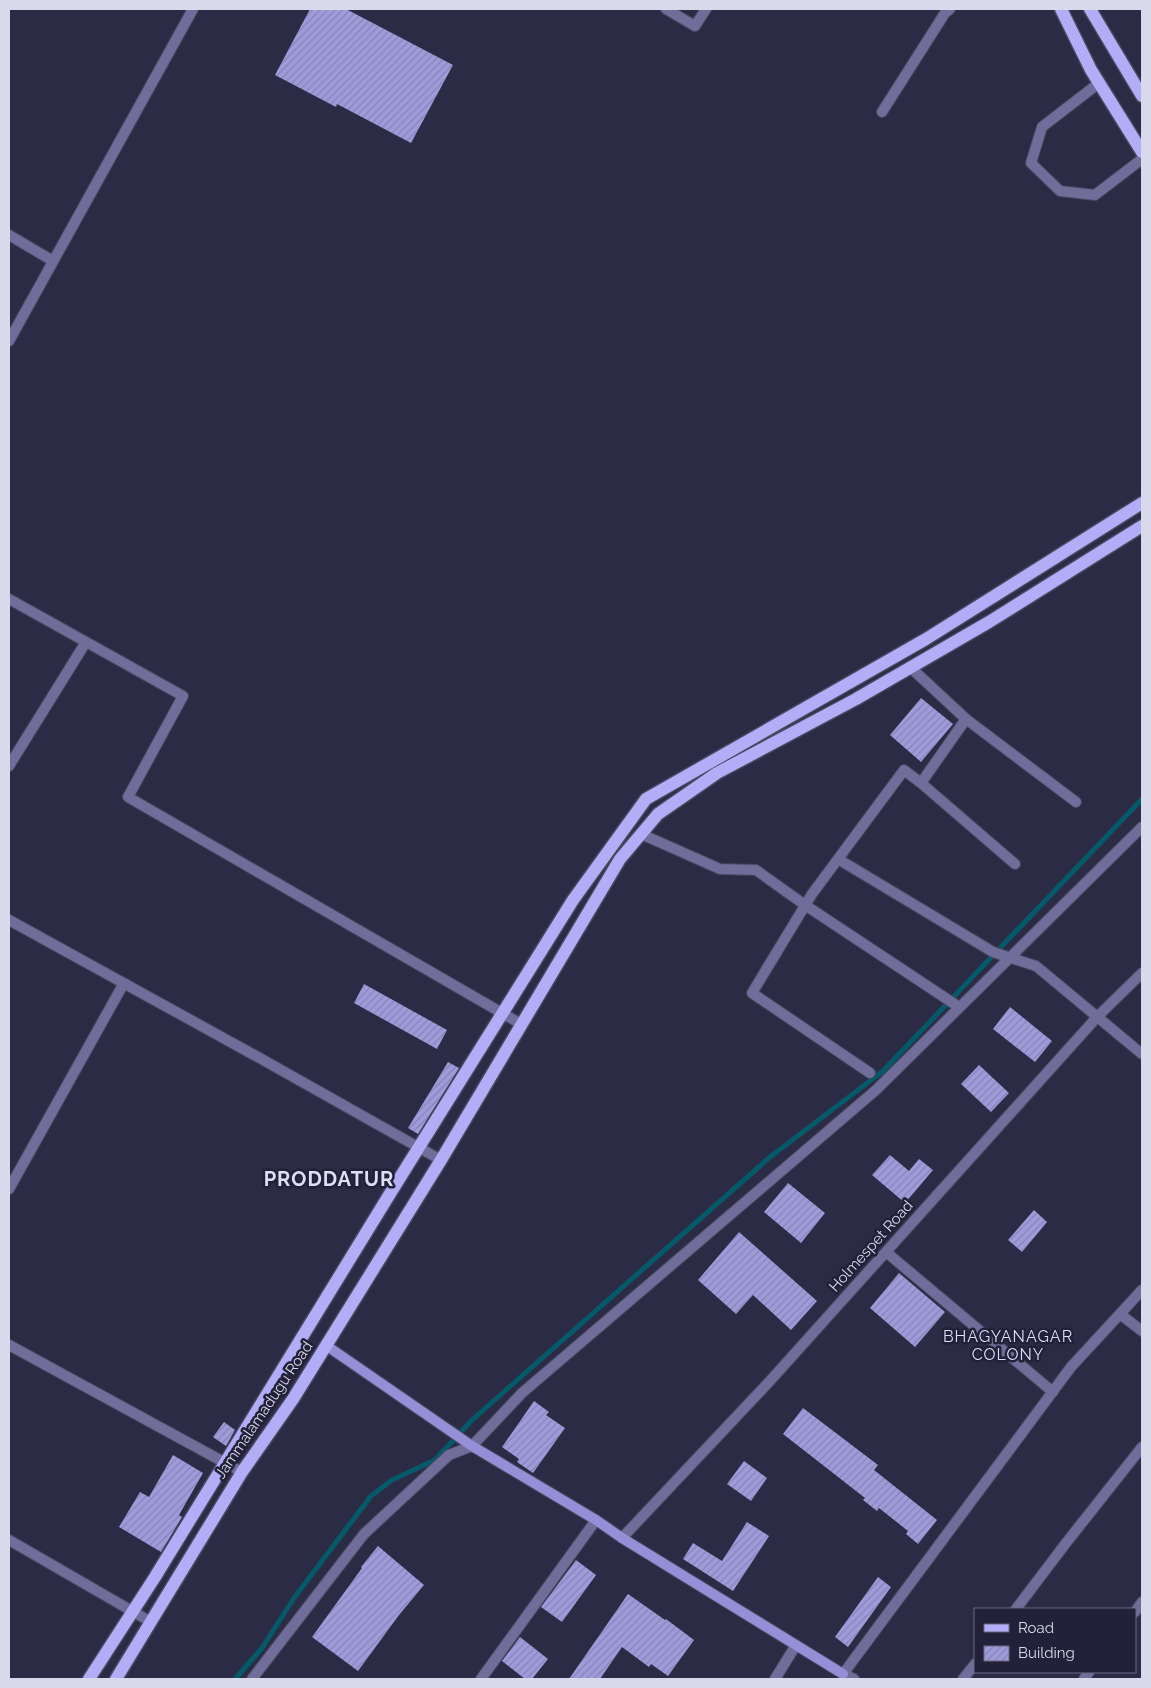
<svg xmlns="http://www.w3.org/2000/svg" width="1151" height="1688" viewBox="0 0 1151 1688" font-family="Raleway,sans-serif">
<defs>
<pattern id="building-hatch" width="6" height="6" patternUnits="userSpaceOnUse" patternTransform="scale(1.25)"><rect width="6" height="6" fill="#9e9bdb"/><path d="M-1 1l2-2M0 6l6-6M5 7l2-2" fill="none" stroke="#8784b6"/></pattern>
</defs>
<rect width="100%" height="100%" fill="#2c2b45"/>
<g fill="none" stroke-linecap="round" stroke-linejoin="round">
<!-- stream -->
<path stroke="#045a69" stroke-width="5" d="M235,1679l27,-31 32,-50 77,-102 21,-16 43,-20 37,-40 298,-263 113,-86 259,-272"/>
</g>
<!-- building -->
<path fill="url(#building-hatch)" d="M310,9h36l107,56 -42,78 -74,-39 -1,3 -61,-32z
M921,698l32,26 -32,38 -31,-27z
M364,984l83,46 -10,19 -83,-46z
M1010,1007l42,34 -17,21 -42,-33z
M448,1062l11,6 -41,66 -10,-6z
M979,1065l30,28 -18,19 -30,-28z
M890,1155l19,16 10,-12 14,11 -28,33 -33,-28z
M788,1183l37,30 -24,30 -37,-31z
M1034,1210l13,12 -25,30 -14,-12z
M739,1232l78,69 -26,29 -38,-35 -17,19 -38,-34z
M899,1273l46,39 -30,35 -45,-39z
M534,1401l15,11 -3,3 19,13 -32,45 -16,-11 2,-3 -17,-12z
M803,1408l75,57 -4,5 63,50 -19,24 -12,-10 2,-3 -29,-23 -2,3 -14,-11 2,-2 -82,-64z
M224,1422l11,8 -9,16 -13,-9z
M173,1455l30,18 -24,42 3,2 -21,35 -42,-25 21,-35 9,5z
M744,1461l23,17 -16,23 -24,-17z
M747,1522l22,14 -36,55 -50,-32 10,-16 29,18z
M378,1546l46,39 -25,30 -41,56 -46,-34 50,-69 -1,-1z
M576,1560l20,15 -34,47 -21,-15z
M878,1577l13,10 -43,60 -13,-10z
M628,1594l37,26 1,-1 28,21 -26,36 -17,-12 -2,3 -27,-20 -22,32h-31z
M520,1637l28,22 -16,20h-7l-23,-18z"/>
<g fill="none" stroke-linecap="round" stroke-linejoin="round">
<defs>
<path id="minor" d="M666,9l29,17 11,-17
M1099,83l-57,44 -11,36 29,28 35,4 47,-36
M882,112l63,-99 5,-4
M9,235l44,26
M9,341l184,-332
M9,599l174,97 -55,101 393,227
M966,719l110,83
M9,766l77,-124
M921,783l94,81
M641,834l79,35 36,1 49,35 154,102
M838,859l155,93 43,14 106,88
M9,920l247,136 185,104
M870,1073l-118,-80 60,-99 92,-124 17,13 45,-64 -56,-52
M9,1189l115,-206
M886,1252l167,140
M1120,1314l22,17
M9,1345l233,127
M622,1538l147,-156 329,-366 44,-43
M9,1540l142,82
M1016,1609l50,-66 76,-96
M1135,1612l7,-10
M843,1674l228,-307 71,-77
M252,1679l112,-145 85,-79 23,-9 50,-53 354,-303 266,-263
M481,1679l115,-159
M775,1679l21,-34
M963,1679l12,-15
M1084,1679l5,-7"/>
<path id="tertiary" d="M843,1674l11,5"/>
<path id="secondary" d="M327,1346l145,100 124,74 26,18 221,136"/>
<path id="primary" d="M1061,9l30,61 51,82
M1090,9l52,87
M89,1679l66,-102 236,-385 182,-292 73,-101 280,-160 216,-136
M116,1679l126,-207 51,-73 148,-239 179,-301 38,-45 59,-41 139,-74 133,-77 153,-96"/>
</defs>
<!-- minor casing -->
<use href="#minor" stroke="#484760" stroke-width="12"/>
<!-- tertiary casing -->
<use href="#tertiary" stroke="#484760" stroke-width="12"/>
<!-- secondary casing -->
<use href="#secondary" stroke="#484760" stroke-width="12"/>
<!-- primary casing -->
<use href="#primary" stroke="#484760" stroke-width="15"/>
<!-- minor -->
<use href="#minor" stroke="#706d9a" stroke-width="10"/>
<!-- tertiary -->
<use href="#tertiary" stroke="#706d9a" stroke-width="10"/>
<!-- secondary -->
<use href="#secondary" stroke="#958fd7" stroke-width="10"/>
<!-- primary -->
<use href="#primary" stroke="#b2adf7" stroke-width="12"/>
</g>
<g text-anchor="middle" stroke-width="5" stroke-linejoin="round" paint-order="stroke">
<!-- street labels -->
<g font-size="15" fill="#dad9eb" stroke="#23213a">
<text transform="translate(871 1246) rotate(-48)" y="5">Holmespet Road</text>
<text transform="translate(264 1410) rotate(-56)" y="5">Jammalamadugu Road</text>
</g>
<!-- neighbourhood labels -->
<g font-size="16" letter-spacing="1" fill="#dedef9" stroke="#23213a">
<text x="1008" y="1342">BHAGYANAGAR<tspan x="1008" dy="18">COLONY</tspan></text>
</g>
<!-- district labels -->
<g font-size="20" font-weight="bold" letter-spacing="1" fill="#dedef9" stroke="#23213a">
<text x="329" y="1186">PRODDATUR</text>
</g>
</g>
<!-- border -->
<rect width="1151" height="1688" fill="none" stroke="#dad9eb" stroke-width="20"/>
<!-- legend -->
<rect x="974" y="1608" width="162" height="65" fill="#23213a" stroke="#6c6b81"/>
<rect x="984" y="1624" width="25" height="8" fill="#b2adf7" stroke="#6c6b81"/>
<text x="1018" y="1633" font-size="15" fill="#dad9eb">Road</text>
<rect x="984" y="1646" width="25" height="15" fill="url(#building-hatch)" stroke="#6c6b81"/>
<text x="1018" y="1658" font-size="15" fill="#dad9eb">Building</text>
</svg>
